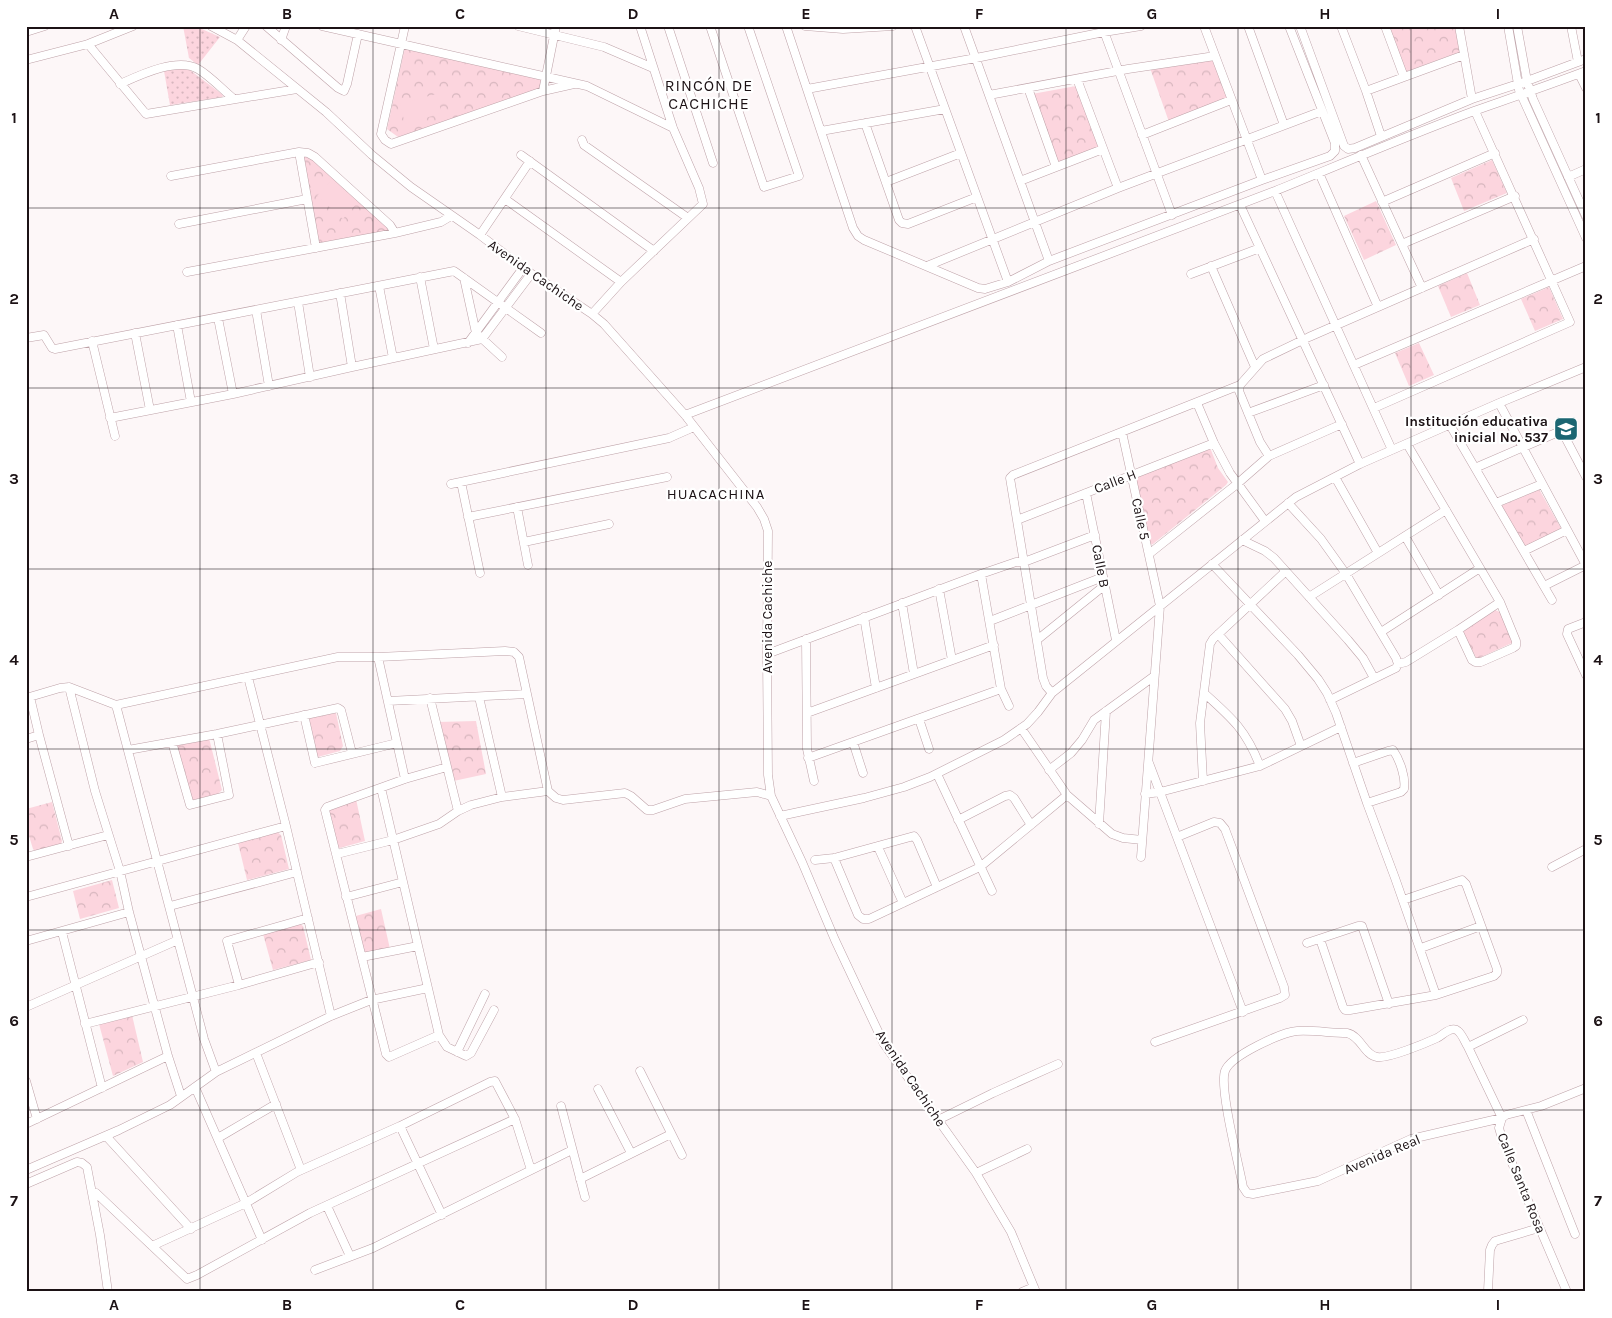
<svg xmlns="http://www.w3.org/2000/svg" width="1612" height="1318" viewBox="0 0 1612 1318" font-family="Karla,sans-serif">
<defs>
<pattern id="grass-dots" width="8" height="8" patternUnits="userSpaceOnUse" patternTransform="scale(1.25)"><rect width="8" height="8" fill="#fcd5de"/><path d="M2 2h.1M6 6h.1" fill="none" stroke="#d7b6be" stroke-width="1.8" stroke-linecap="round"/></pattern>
<pattern id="park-crowns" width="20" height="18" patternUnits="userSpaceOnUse" patternTransform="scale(1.25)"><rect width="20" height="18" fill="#fcd5de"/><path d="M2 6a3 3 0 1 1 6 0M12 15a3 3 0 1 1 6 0" fill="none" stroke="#d7b6be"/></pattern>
</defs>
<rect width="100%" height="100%" fill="#fdf7f8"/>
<!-- grass -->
<path fill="url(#grass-dots)" d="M183,26h12l25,11 -22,28 -9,-7z
M186,67l37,28 -1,2 -52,8 -6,-34z"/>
<!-- park -->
<path fill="url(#park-crowns)" d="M1393,26h63l4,26 -55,20 -17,-44z
M405,47l137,31 -2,12 -142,47 -11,-8z
M1212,58l16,41 -59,23 -19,-54z
M1076,86l24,62 -42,16 -26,-70z
M304,155l10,4 74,67v5l-69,13 -18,-86z
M1492,160l15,33 -43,18 -13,-33z
M1376,201l20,44 -32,15 -20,-44z
M1467,273l13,32 -29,12 -13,-31z
M1549,287l14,32 -28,12 -14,-32z
M1419,343l15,32 -25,11 -14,-33z
M1206,449l5,1 7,18 10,14 -2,3 -73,59 -4,1 -13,-66 4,-3z
M1539,489l23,41 -37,17 -24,-41z
M1495,610l7,3 12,29 -37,17 -15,-27z
M336,713l7,33 -3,5 -26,7 -8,-40z
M476,721l10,53 -37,8 -12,-60z
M209,738l13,52 -4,4 -29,7 -13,-57z
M356,799l9,42 -29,8 -10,-40z
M52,802l10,39 -1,3 -26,7 -2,-2 -7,-23v-17z
M277,832l4,3 8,34 -42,11 -9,-37z
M112,880l7,28 -39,11 -7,-28z
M381,909l9,40 -29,5 -9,-37z
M300,924l3,2 8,34 -38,10 -10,-36z
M132,1015l11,47 -30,14 -14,-52z"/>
<!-- pitch -->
<path fill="#fcd5de" d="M436,94l6,19 -37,11 -5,-20z
M331,180l26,23 -14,16 -26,-23z"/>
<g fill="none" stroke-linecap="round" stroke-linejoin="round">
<defs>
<path id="minor" d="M211,26l26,14 89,72 46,43 39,32 69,48 43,33 69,46 12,10 81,91 72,92 7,12 4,12 -1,123 1,121 3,21 31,66 33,78 49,104 92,129 35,59 25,60
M266,26l72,62 6,3 3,-7 11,-50
M322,26l265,60 86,42
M405,26l-24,108 4,6 6,4 152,-53 31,-7
M518,26l86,21 49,21
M668,26l45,137
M710,26l54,161 35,-11 -51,-150
M786,26l67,202 5,8 6,4 114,48 7,1 23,-7 41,-21 213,-81 68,-24 5,-5v-8l-46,-117
M805,26l38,3 50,-3
M915,26l93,256
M964,26l85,235
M1102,26l70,189
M1204,26l58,154
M1248,26l36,99
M1300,26l44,120 4,3 7,-1 117,-49 55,-18 59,-22
M1341,26l25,65 15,45
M1385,26l19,51
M1459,26l13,73
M1508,26l11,64 67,148
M1517,26l10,55 6,18 53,117
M1571,26l7,36
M26,32l19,-6
M237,40l9,-14
M281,40l5,-14
M88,44l58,70 151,-25
M26,60l62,-16 45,-18
M1579,74l7,14
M1077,79l41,109
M120,84c20,-9 57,-27 78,-15 12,7 25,21 36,30
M1028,88l28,79
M807,89l169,-31 128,-26 37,-6
M543,91l13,-65
M1366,91l98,-36
M989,95l139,-26 87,-13
M865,123l34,97 3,3 6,1 69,-27
M821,131l124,-22
M1142,135l89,-35
M582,140l2,5 104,73
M299,152l17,96
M521,155l133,96
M1361,155l61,133
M1319,173l59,134
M171,176l128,-24 9,1 7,4 75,68 5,8
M1568,177l18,-8
M1020,181l83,-32
M886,182l75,-29
M1275,191l117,259
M505,199l116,83
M1382,202l113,-49
M1240,205l120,259
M179,224l128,-25
M480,235l50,-74
M1402,244l113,-48
M927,266l191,-78 204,-77
M1211,266l44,101
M187,272l208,-39 46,-11 10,-6
M1191,274l69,-26
M420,277l14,72
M464,278l12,55 26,24
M379,286l14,72
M298,302l12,75
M256,310l13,76
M592,314l29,-32 82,-78 -4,-16 -26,-60 -33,-102
M177,325l14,77
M135,333l15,77
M26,338l18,-3 8,13 3,1 399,-78 87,62
M92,341l23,95
M468,343l55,-75
M1354,365l232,-99
M352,367l130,-28 49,-65
M233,394l119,-27 -12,-74
M1197,403l17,40 16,30 35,48
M1499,403l87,162
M1374,408l196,-86 -95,-211
M1248,413l76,-28
M685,415l590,-224c66,-27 132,-55 199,-80 37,-13 75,-26 112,-40
M110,418l123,-24 -15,-76
M1450,425l102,175
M1122,432l38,174 -19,251
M1407,444l93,158 16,39v5l-3,2 -32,14h-6l-3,-2 -14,-30 42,-28
M1269,456l-9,-14 -21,-51 1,-6 23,-26 46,-22 225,-98
M1475,468l81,-35h4l5,4 21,40
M1335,477l43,76
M461,482l19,91
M451,484l218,-46 25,-11
M1086,493l30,147
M1288,503l33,36 25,35 50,84 2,6 -2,4 -66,32
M1496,503l46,-19
M517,507l11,58
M468,517l199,-40
M1017,520l197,-77
M1405,536l34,59
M1242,540l23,11 9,7 74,82 15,18 11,20
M524,542l85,-18
M1524,551l43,-21
M1149,554l88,-70 32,-28 73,-32
M1212,564l86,91 20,24 9,14 9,20 31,90 28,75 41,117
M981,574l20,115 8,17
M1544,586l42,-21
M939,589l13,71
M1309,597l137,-87
M902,603l12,71
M864,617l12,71
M990,621l113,-44
M1586,622l-18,7 -1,5 19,41
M1381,632l99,-64
M1218,634l67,75 7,12 9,25
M806,639l1,110 7,32
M1037,640l68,-55
M767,654l214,-80 35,-12h8l71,-27
M378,657l27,122
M1398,664l8,-2 52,-32
M248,677l38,149 45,190
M69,687l47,18 222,-48h40l127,-6 9,1 5,5 29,134
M1052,693l-6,-7 -3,-8 -33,-200 3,-3 227,-90
M1204,693c28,25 42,37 56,73
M479,697l23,100
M26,698l34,-10 9,-1 26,104 25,80 9,41 39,144 13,40
M430,698l28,113
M388,701l139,-7
M116,705l88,334 12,33
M807,713l187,-68
M304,715l11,48 82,-20
M919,719l10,30
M1021,728l46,67 45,39 11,4 19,2
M39,735l30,111
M26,739l13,-4 -9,-38
M172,742l18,63 39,-10 -12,-61
M853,742l10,31
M128,750l89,-16 121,-26 3,2 11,43
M808,758l193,-69
M1149,763l94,249
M1353,763l35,-12 5,-1c7,10 13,28 11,39l-3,3 -34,11
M1049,770l22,-17 11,-13 12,-20 59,-43
M937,774l55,117
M1203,781l-3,-58 10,-79 3,-5 73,-68
M381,788l58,247 8,12 19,9 5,-3 23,-43
M1145,794l15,-2 100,-26 81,-39
M780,816l84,-18 40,-11 26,-10 74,-37 23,-16 11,-12 14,-19 244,-196 64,-33 139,-61 87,-36
M958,820l47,-24 5,-1 4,3 17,27
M1099,824l7,-113
M878,847l25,56
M337,854l56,-14 46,-16 19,-13 13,-6 31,-8 46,-6 8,7 7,2 62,-7 6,3 16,14h6l32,-11 72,-7 14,4
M26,857l82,-22
M834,858l24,57 5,4h6l111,-52 87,-72
M815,860l19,-2 80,-22 3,4 20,47
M1552,867l34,-18
M26,897l260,-71
M346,897l57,-15
M170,906l127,-34
M62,932l40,156
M1320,939l23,68 2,3h5l86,-15 58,-19 3,-3v-4l-31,-85 -4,-4 -59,20
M26,941l103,-29
M1307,943l51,-17h4l27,78
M1421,948l60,-22
M362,957l56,-11
M239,985l-12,-44 81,-23
M26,1007l152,-67
M1523,1020l-55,27c-3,-5 -6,-13 -10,-16 -2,-2 -5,-2 -8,-1 -4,1 -9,6 -13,8 -11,5 -49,21 -60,19 -13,-2 -16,-21 -30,-24 -16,0 -33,-3 -50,-2 -15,1 -67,25 -72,40 -6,17 14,94 18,116l4,6 6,1 65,-13 93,-42 91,-21 4,-3 35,-9 45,-18
M85,1024l154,-39 80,-23
M439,1035l-50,22 -3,-3 -61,-244 2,-3 78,-28 42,-12
M1155,1042l125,-44 5,-3 -1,-8 -59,-158 -5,-6 -6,-1 -37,15
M1468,1047l34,71 -3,10 4,14 64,150
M457,1052l28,-58
M256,1053l45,117
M640,1071l42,84
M26,1081l11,38
M195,1087l67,153
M598,1089l33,64
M561,1106l24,91
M1526,1110l49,124
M938,1120l55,-27 65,-29
M26,1124l142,-68
M400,1126l42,89
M106,1136l85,93
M218,1138l58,-34
M26,1170l93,-40 51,-25 46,-33 115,-56 40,-16 57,-12
M976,1173l51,-24
M580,1179l91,-45
M26,1184l51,-22 5,1 5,4 13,68 8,57
M96,1193l91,86 10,-4 113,-62 205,-94
M327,1206l23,50
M152,1246l94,-43 51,-31 103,-46 90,-44 5,-1 20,38 16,51
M315,1270l58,-22 199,-98
M1488,1291l2,-41 2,-5 3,-4 44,-13
M1022,1292l12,-5"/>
</defs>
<!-- minor casing -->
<use href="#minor" stroke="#bea2a8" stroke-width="9"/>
<!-- minor -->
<use href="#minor" stroke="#fff" stroke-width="8"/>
</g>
<!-- grid -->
<path fill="none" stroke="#1c1215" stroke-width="1" stroke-opacity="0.55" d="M200,26v1266M373,26v1266M546,26v1266M719,26v1266M892,26v1266M1066,26v1266M1238,26v1266M1411,26v1266M26,208h1560M26,388h1560M26,569h1560M26,749h1560M26,930h1560M26,1110h1560"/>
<!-- icons -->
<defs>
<symbol id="school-square" viewBox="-11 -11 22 22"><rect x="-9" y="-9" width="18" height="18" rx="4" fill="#1c6672" stroke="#fff"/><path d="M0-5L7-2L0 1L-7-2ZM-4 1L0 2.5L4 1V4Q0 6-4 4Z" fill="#fff"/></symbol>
</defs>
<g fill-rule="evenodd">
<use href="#school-square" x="1552" y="415" width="28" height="28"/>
</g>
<g text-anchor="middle" stroke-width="4.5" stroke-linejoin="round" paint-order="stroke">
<!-- street labels -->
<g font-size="14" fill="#1c1215" stroke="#fff">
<text transform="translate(536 275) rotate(35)" y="5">Avenida Cachiche</text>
<text transform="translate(1115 481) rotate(-21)" y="5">Calle H</text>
<text transform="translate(1141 519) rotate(78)" y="5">Calle 5</text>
<text transform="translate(1101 566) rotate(79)" y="5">Calle B</text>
<text transform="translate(767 617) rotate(-90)" y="5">Avenida Cachiche</text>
<text transform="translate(911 1078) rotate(56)" y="5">Avenida Cachiche</text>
<text transform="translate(1382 1154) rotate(-23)" y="5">Avenida Real</text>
<text transform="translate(1522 1183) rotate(68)" y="5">Calle Santa Rosa</text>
</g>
<!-- poi labels -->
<g font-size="14" font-weight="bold" fill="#1c1215" stroke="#fff" text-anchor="end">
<text x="1548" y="426">Institución educativa<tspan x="1548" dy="16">inicial No. 537</tspan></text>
</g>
<!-- neighbourhood labels -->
<g font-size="15" letter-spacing="1" fill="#1c1215" stroke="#fff">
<text x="716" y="499">HUACACHINA</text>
</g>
<!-- quarter labels -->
<g font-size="16" letter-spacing="1" fill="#1c1215" stroke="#fff">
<text x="709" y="91">RINCÓN DE<tspan x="709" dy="18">CACHICHE</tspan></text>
</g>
</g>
<!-- border -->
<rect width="1612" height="1318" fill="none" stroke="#ffffff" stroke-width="55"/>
<rect x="28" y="28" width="1556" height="1262" fill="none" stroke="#1c1215" stroke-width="2"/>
<g font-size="16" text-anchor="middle" font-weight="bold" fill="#1c1215">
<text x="114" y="19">A</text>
<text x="287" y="19">B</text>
<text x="460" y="19">C</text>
<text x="633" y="19">D</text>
<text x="806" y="19">E</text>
<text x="979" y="19">F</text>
<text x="1152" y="19">G</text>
<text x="1325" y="19">H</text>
<text x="1498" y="19">I</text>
<text x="14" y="123">1</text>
<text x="1598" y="123">1</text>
<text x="14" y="304">2</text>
<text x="1598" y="304">2</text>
<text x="14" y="484">3</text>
<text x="1598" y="484">3</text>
<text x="14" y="665">4</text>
<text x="1598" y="665">4</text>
<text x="14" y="845">5</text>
<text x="1598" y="845">5</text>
<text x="14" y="1026">6</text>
<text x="1598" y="1026">6</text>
<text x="14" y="1206">7</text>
<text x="1598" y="1206">7</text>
<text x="114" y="1310">A</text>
<text x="287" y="1310">B</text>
<text x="460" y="1310">C</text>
<text x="633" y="1310">D</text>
<text x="806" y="1310">E</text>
<text x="979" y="1310">F</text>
<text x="1152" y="1310">G</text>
<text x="1325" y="1310">H</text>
<text x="1498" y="1310">I</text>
</g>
</svg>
